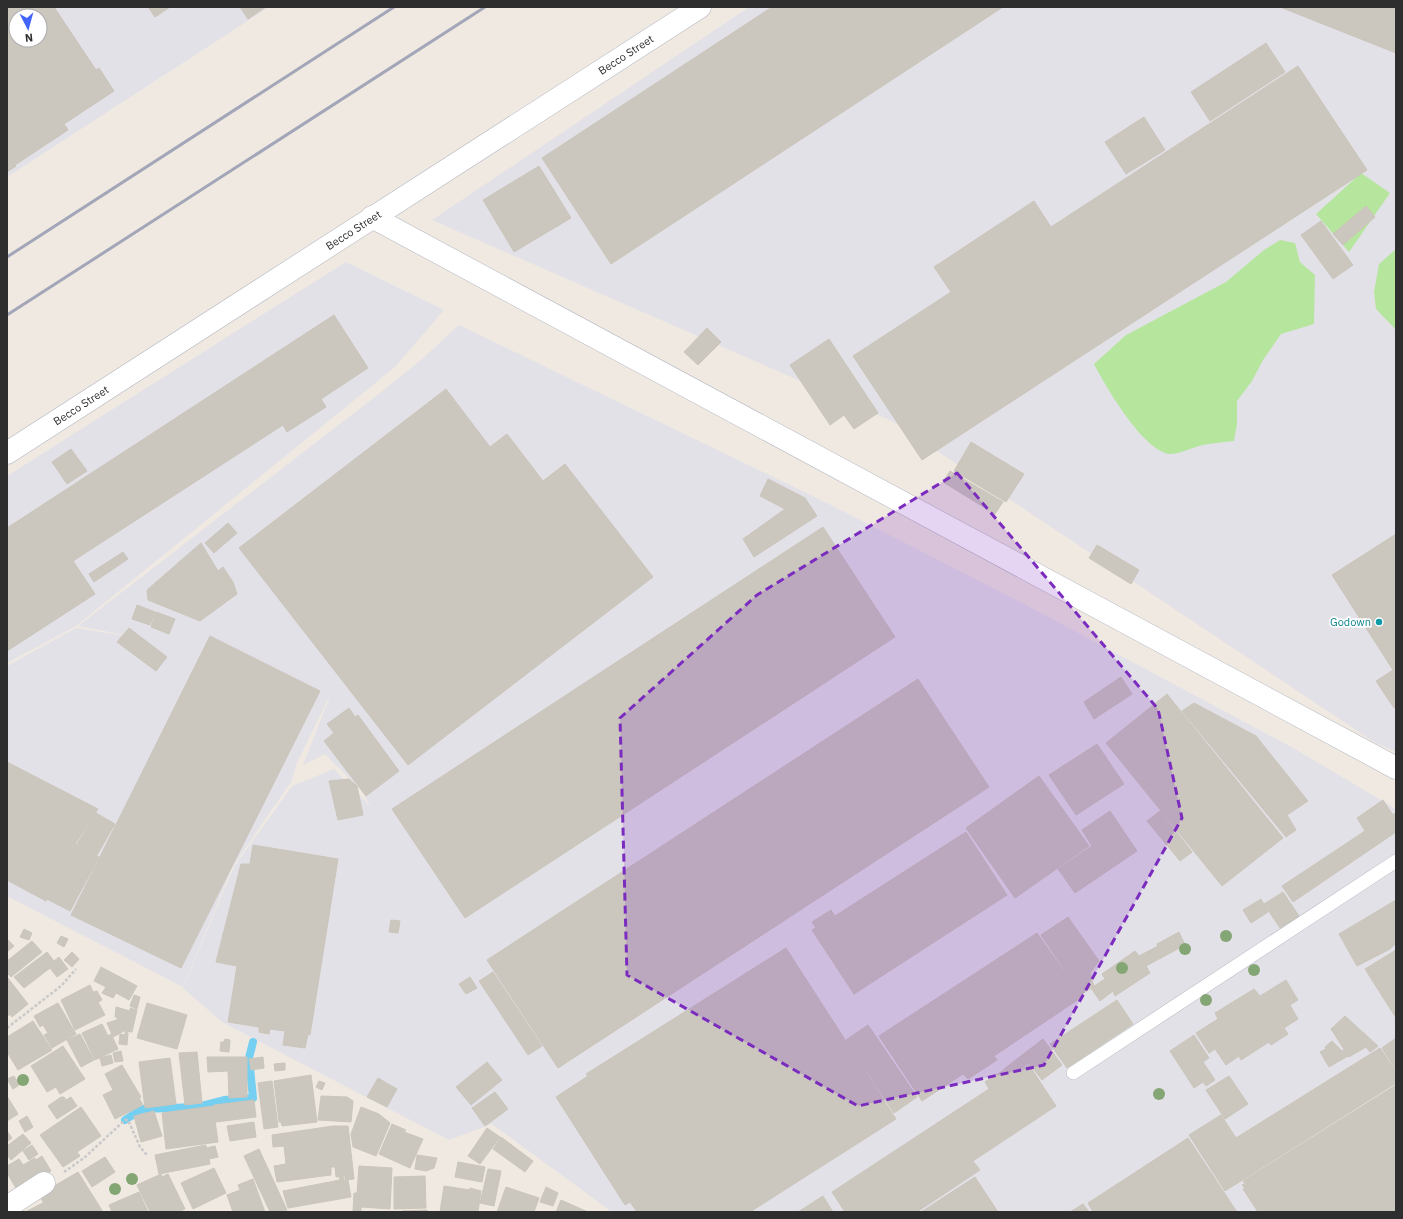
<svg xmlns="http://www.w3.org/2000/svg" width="1403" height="1219" viewBox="0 0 1403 1219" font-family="'IBM Plex Sans',sans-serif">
<rect width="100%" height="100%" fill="#efe9e1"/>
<!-- industrial -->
<path fill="#e3e1e8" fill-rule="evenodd" d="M7,7h262l-262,170zM16,16h24v24h-24z
M749,7h647v745l-22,-10 -482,-321 -460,-201z
M346,262l98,48 -49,57 -319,259 -69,37v-187z
M459,325l372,180 195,100 269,144 101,60v403h-784l-120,-88 -43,16 -227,-118 -39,-34 51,-121 58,-81 42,-17 37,38 -10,-17 -36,-36 -22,11 29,-74 -35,72 -6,19 -58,84 -50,121 -176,-91v-230l69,-38 69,11 -67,-13 302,-233 41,-33z"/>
<!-- green -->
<path fill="#b6e59e" d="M1361,173l29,20 -41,59 -33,-38z
M1280,240l15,3 5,19 15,13 -1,49 -33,10 -18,26 -11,21 -15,20v23l-3,17c-10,1 -21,2 -31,4 -10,2 -23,9 -33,9 -26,-2 -65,-68 -76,-90l32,-29 100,-53 38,-32z
M1396,249v81l-20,-21 -2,-17 5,-28z"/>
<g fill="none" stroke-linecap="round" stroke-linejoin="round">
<!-- stream -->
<path stroke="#75cff0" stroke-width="8" d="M125,1120l17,-11 55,-2 27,-7 29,-2 -4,-40 4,-16"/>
</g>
<!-- building -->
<path fill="#cbc7bf" stroke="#cbc5ba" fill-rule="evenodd" d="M7,7h47l42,63 3,-2 15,23 -50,33 4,6 -53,35 1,1 -9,6zM16,16h24v24h-24z
M148,7h22l-15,10z
M240,7h26l-18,12z
M772,7h231l-392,257 -69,-106z
M1280,7h116v46z
M1266,43l19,29 -75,49 -19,-29z
M1298,66l69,104 -445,290 -69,-104 98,-64 -17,-25 100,-66 17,26z
M1144,117l21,33 -39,24 -21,-32z
M539,166l32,52 -57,34 -31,-52z
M1366,206l9,11 -32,28 -10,-11z
M1321,221l32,44 -20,14 -32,-44z
M334,315l34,53 -47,31 5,8 -39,25 -4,-7 -210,136 22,33 -88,57v-123z
M707,328l14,14 -23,23 -14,-13z
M829,339l49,74 -24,16 -10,-14 -14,10 -40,-60z
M446,389l44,58 17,-13 36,47 22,-17 88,113 -245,188 -169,-217z
M971,442l53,32 -18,28 -52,-31z
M71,449l16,22 -20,13 -15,-22z
M950,471l53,31 -8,12 -52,-32z
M768,479l37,19 12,18 -63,41 -11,-18 42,-30 -25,-13z
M228,523l9,10 -23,20 -9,-10z
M823,527l72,110 -430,281 -73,-109z
M1396,534v173l-2,1 -18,-27 17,-11 -61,-95z
M201,543l17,28 5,-4 10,15 4,12 -37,27 -52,-21 -1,-10z
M1097,545l42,25 -8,14 -42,-26z
M123,552l5,7 -34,23 -5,-8z
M137,605l18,7 -5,13 -18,-6z
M156,612l19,7 -6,15 -18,-7z
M129,628l38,29 -11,14 -39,-29z
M210,636l110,55 -139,277 -110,-53z
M1121,677l11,17 -38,25 -10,-17z
M918,679l71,108 -431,281 -71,-108z
M1167,694l116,144 -61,48 -116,-143z
M1194,703l62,33 52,65 -21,14 9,15 -10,7 -104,-126z
M349,708l6,9 3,-2 41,56 -33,25 -42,-55 10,-8 -7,-9z
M1097,744l27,40 -48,31 -27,-40z
M7,762l91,47 -23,35 24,13 -29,54 -23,-12 -1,2 -39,-21z
M1039,776l50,70 -74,52 -49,-70z
M349,779l8,7 6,29 -25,5 -9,-39z
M1383,800l10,15 3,-3v20l-103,70 -11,-16 83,-55 -8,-13z
M1110,811l27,40 -62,42 -17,-24 34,-23 -10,-16z
M1160,811l32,41 -12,9 -33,-40z
M96,813l19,11 -18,31 -20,-11z
M966,832l41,63 -153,99 -42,-64 4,-2 -4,-6 19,-12 4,6z
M253,845l85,14 -28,176 -2,-1 -3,14 -22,-3 2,-14 -15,-2 -1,5 -10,-2v-5l-31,-5 9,-56 -21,-4 25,-98h9z
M1283,892l16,24 -19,12 -16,-24z
M1261,899l7,13 -17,11 -8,-13z
M1396,900v43l-6,6 -33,17 -18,-32z
M1068,917l31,44 -9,12 4,13 -13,9 -40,-60z
M391,920l9,1 -2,12 -9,-1z
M24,929l8,4 -3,7 -9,-3z
M1179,932l6,13 -39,21 4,7 -35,23 -2,-5 -13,10 -9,-13 14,-9 -3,-5 33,-23 4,5 19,-10 -1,-2z
M1037,933l45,64 -88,59 3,4 -29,19 -5,-5 -41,27 -43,-65z
M61,936l7,3 -4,8 -7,-4z
M7,939l7,7 -7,6z
M32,941l10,11 -31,25 -4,-4v-12z
M786,948l110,171 -146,93h-113l-7,-10 -5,3 -69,-108 32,-21 -2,-2z
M1396,950v68l-31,-49z
M47,952l7,9 5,-4 9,12 -11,8 -7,-9 -26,20 -10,-11z
M72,952l7,7 -7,8 -8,-7z
M101,967l36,19 -8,14 -13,-7 -3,5 -11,-5 4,-6 -12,-6z
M493,972l49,74 -14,9 -49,-74z
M7,977l21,27 -16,13 -2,-3 -3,3z
M470,977l7,11 -11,6 -7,-10z
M1286,980l12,20 -8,5 8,14 -14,9 4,6 -17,11 -2,-3 -28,18 -2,-4 -13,9 -11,-16 -6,4 -13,-20 22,-14 -3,-6 39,-24 6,7z
M90,985l3,7 4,-1 5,9 -4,2 7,13 -30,15 -14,-30z
M134,995l6,2 -3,12 -7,-3z
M1117,1000l16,24 -66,44 -17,-24z
M58,1003l18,31 -24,14 -8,-13 4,-2 -5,-8 -3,2 -6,-11z
M147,1003l40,12 -10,34 -40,-11z
M116,1007l14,4v-3l7,2 -5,22 -8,-1 -11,6 -6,-14 10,-3v-3h-2z
M1345,1016l33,30 -8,6 -4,-5 -17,10 -18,-28z
M33,1021l19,29 -34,20 -11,-18v-15z
M102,1024l6,12 3,-2 7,15 -23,11 -13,-27z
M868,1025l49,72 -23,16 -48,-73z
M125,1032l3,1 -1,12 -8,-1 1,-10 5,1z
M80,1034l14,26 -13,7 -14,-27z
M1194,1035l15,23 -6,4 12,18 -9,6 -3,-4 -9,6 -24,-37z
M1396,1038v32l-14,-22z
M225,1039l5,1 -1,12 -9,-1 1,-9h3z
M1043,1039l19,26 -20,15 -13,-17 -19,14 -6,-8z
M1332,1041l10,10 2,-1 4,6 -19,11 -9,-15 6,-3 -1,-2z
M63,1046l22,33 -25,15 -4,-7 -9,5 -16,-26z
M1380,1048l16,24v11l-171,108 -36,-56 32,-20 15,23z
M121,1051l2,10 -8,1 -2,-9z
M197,1052l5,51 -17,2 -6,-52z
M111,1055l2,8 -11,3 -2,-8z
M207,1057h40v40l-18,1 -1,-27 -20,1z
M263,1057l1,11 -13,2 -2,-11z
M170,1058l6,46 -31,4 -6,-46z
M487,1062l15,18 -31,25 -15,-18z
M285,1063v7l-10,1 -1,-7z
M122,1065l19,32 -2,1 4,7 -28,14 -12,-24 10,-5 -8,-16z
M1029,1065l27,41 -83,55 7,9 -63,42h-72l-13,-20 157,-103 -4,-7 19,-12 6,8z
M311,1075l6,47 -35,4 -1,-4h-2l-5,-41z
M14,1076l5,9 -6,4 -6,-10z
M1229,1076l19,28 -23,15 -19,-29z
M378,1078l19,11 -10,18 -20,-10z
M272,1081l6,46 -14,2 -6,-46z
M319,1081l6,2 -3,7 -6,-3z
M1396,1085v127h-138l-15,-23 2,-1 -3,-3 3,-1 -2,-3z
M495,1092l13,17 -23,17 -13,-18z
M7,1096l11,18 -11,7z
M321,1096l26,1 6,4 -2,21 -33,-2z
M61,1097h3l2,3 5,-3 6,9 -20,13 -9,-13z
M254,1100l2,17 -40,5 -2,-17z
M213,1106l5,36 -52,7 -4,-36z
M81,1107l20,29 -24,16 3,4 -17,11 -23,-32z
M361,1107l18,7 11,9 -14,33 -23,-9 -2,-13z
M154,1111l8,25 -21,6 -7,-26z
M27,1116l6,11 -8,5 -6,-11z
M254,1122l2,15 -26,4 -3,-15z
M392,1124l14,6 -2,2 19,7 -13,29 -31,-14z
M333,1126h15l6,53 -9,1v-4l-9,1 -1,-10h-4v8l-54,7 -3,-16 12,-2 -2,-18 -11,1 -1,-12z
M487,1128l13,9 -20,27 -12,-8z
M7,1131l5,7 -5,4z
M23,1134l8,9 -20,17 -4,-5v-9z
M501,1137l32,24 -8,11 -32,-23z
M1188,1138l49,74h-144l-5,-9z
M32,1145l6,9 -9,6 -6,-9z
M206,1145v3l9,-2 3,11 -9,2 1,5 -51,10 -4,-19z
M259,1149l28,61 -5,2h-12l-26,-56z
M417,1155l20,3 -3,10 -8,3 -11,-2z
M42,1156l9,15 -32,22 -12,-20v-7l12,-7 4,6 12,-7 1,2z
M105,1157l10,15 -23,15 -10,-16z
M458,1162l27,5 -3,15 -27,-5z
M359,1166l33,2 -2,41 -29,-2v4h-8l1,-18h3z
M214,1168l12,25 -33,16 -12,-26z
M488,1169l13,2 -7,35 -14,-3z
M78,1172l25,40h-54l-10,-17z
M161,1174l1,3 6,-3 17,35 -7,3h-28l-13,-27z
M425,1176l1,32 -32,1v-32z
M343,1177l1,4 4,-1 3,17 -63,11 -5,-17 57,-11 -1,-2z
M975,1177l23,35h-77z
M253,1179l12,33h-32l-6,-17 13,-5 -2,-5z
M444,1186l26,4v-2l11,3 -3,21h-38z
M506,1187l33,11 -5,14h-37z
M546,1187l12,6 -5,13 -13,-4z
M139,1192l9,20h-36l-3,-7z
M823,1196l10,16h-35z
M561,1200l27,12h-32z
M43,1203l5,9h-23z
M1083,1204l6,8h-19z
M427,1210l1,2h-26v-1z"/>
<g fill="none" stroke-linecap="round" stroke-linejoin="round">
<defs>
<path id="service" d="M1073,1073l323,-212"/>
<path id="minor" d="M372,217l1024,551
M7,1207l37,-24"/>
<g id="tertiary">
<path id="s1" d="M7,453l693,-446"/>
</g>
</defs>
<!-- service casing -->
<use href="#service" stroke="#b4b7c1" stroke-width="14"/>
<!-- minor casing -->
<use href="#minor" stroke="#b4b7c1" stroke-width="23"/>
<!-- tertiary casing -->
<use href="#tertiary" stroke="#b4b7c1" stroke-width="23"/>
<!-- path -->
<path stroke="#c9c9c9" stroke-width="2.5" stroke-dasharray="3 2" stroke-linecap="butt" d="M7,1028l54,-42 15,-17
M64,1172l20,-14 41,-38h3l12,27 7,8"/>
<!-- service -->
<use href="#service" stroke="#fff" stroke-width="13"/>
<!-- minor -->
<use href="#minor" stroke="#fff" stroke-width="22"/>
<!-- tertiary -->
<use href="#tertiary" stroke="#fff" stroke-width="22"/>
<!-- rail -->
<path stroke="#a3a6b8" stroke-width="3" d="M7,257l387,-250
M7,315l478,-308"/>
</g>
<!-- trees -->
<g fill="#84a574">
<circle cx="1226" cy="936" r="6"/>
<circle cx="1185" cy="949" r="6"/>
<circle cx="1122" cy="968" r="6"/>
<circle cx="1254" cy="970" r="6"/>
<circle cx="1206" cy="1000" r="6"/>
<circle cx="23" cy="1080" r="6"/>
<circle cx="1159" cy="1094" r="6"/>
<circle cx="132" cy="1179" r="6"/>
<circle cx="115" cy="1189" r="6"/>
</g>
<!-- marked area -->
<path fill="#7b2cbf" fill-opacity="0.2" stroke="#7b2cbf" stroke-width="3" stroke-dasharray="8 5" stroke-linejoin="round" d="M957,473l201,236 24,109 -138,247 -186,41 -231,-131 -7,-257 137,-123z"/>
<!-- markers -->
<circle fill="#0f9aa8" stroke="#fff" stroke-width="1.5" cx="1379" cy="622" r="4"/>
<g text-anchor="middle" stroke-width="3.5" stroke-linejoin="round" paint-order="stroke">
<!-- street labels -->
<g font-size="11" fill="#2e2e2e" stroke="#fff">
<text dy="4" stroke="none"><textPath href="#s1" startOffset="736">Becco Street</textPath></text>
<text dy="4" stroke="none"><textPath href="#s1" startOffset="412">Becco Street</textPath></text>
<text dy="4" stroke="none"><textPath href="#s1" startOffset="88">Becco Street</textPath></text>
</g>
<!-- culture labels -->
<g font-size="11" fill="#0d838f" stroke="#fff" text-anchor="end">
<text x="1371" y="626">Godown</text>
</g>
</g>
<!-- border -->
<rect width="1403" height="1219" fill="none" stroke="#2e2e2e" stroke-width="16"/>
<!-- north arrow -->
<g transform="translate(28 28) rotate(174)"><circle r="19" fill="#ffffff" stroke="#ababab"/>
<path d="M0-3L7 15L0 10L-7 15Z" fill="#4264fb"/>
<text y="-6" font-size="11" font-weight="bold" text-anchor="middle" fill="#2e2e2e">N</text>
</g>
</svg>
